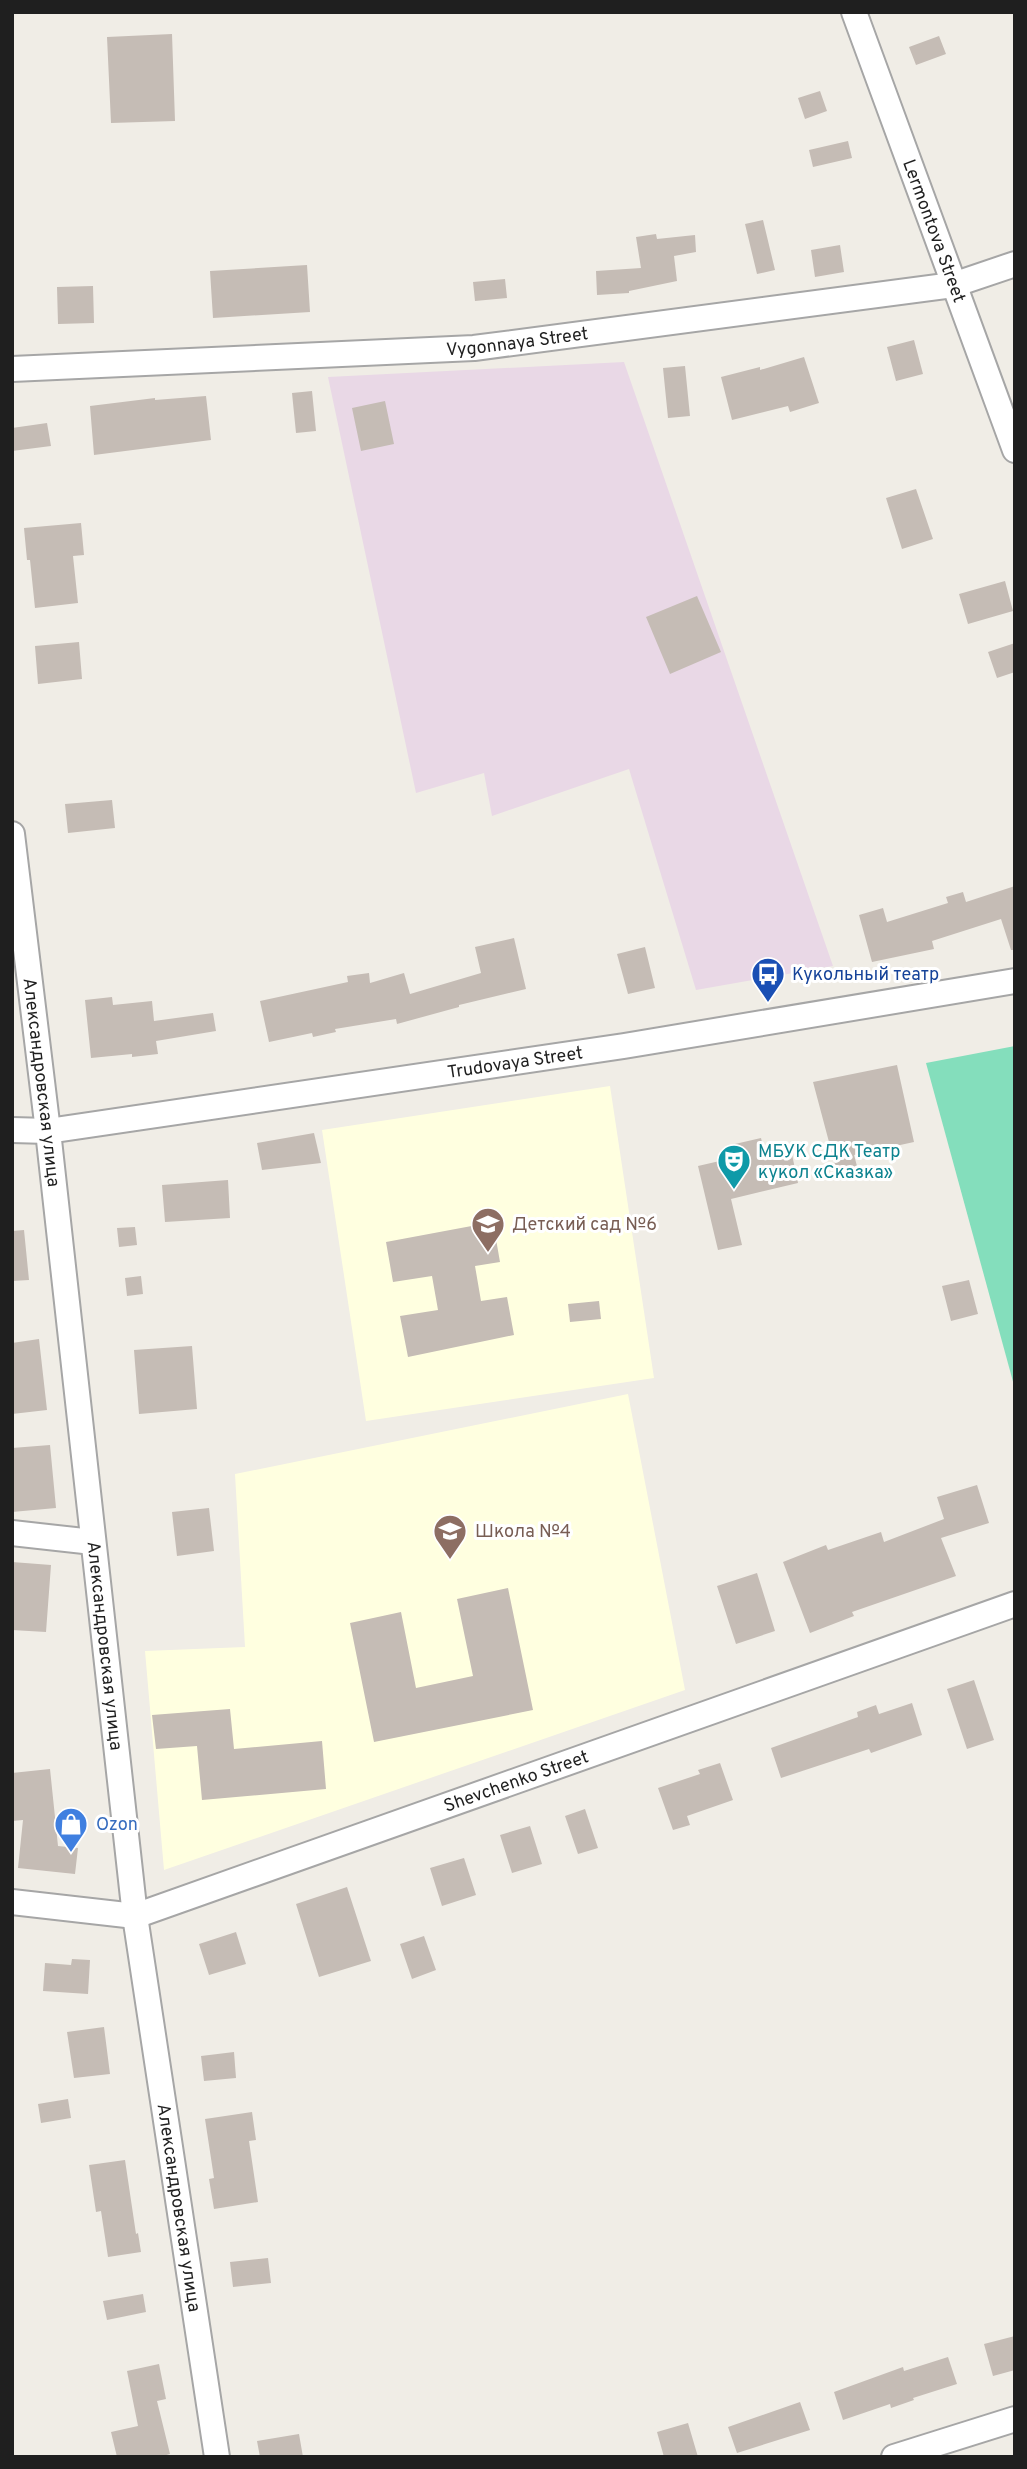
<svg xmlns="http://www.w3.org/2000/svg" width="1027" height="2469" viewBox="0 0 1027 2469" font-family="Overpass,sans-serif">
<rect width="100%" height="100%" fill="#f0ede6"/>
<!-- industrial -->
<path fill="#e9d8e6" d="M624,362l209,604 -137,24 -67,-221 -137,47 -8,-43 -68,20 -88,-416z"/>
<!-- education -->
<path fill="#ffffe0" d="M610,1086l44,292 -288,43 -44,-291z
M628,1394l57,296 -521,180 -19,-219 100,-4 -10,-173z"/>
<!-- pitch -->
<path fill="#84debc" d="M1015,1046v343l-89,-326z"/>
<!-- building -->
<path fill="#c5bcb5" d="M172,34l3,87 -64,2 -4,-86z
M939,36l7,18 -30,11 -7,-18z
M820,91l7,20 -22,8 -7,-21z
M848,141l4,17 -39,9 -4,-17z
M763,220l12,50 -18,4 -12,-50z
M656,234l1,5 38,-4 1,17 -22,4 3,25 -48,10v2l-32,2 -1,-24 45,-3 -5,-31z
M840,245l4,27 -29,5 -4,-27z
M307,265l3,47 -97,6 -3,-47z
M505,279l2,19 -32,3 -2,-19z
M93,286l1,37 -36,1 -1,-37z
M914,340l9,34 -27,7 -9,-34z
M804,357l15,46 -29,9 -2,-6 -56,14 -11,-43 39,-10v3z
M685,366l5,50 -22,2 -5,-50z
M312,391l4,40 -20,2 -4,-40z
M206,396l5,44 -117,15 -4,-49 65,-8v2z
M385,401l9,43 -33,7 -9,-43z
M47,423l4,23 -39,5v-23z
M916,489l17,50 -31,10 -16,-51z
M81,523l3,32 -11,1 5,47 -43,5 -5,-48h-3l-3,-32z
M1005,581l8,30 -45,13 -9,-30z
M697,596l24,56 -51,22 -24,-57z
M79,642l3,37 -44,5 -3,-38z
M1015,643v29l-18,6 -9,-26z
M112,800l3,28 -47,5 -3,-29z
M1015,886v64h-4l-10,-31 -69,22 2,8 -62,13 -13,-47 24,-7 4,14 61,-19 -2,-6 17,-5 3,10z
M514,938l12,51 -67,16v2l-62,17 -1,-5 -61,10 1,3 -23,5 -1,-4 -43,9 -9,-41 88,-19 -1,-6 22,-3 1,10 34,-10 6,21 71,-21 -6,-26z
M645,947l10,41 -27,6 -11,-40z
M112,997l1,8 39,-4 2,20 59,-8 3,18 -60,10 2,13 -26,3v-3l-41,4 -6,-58z
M897,1065l17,77 -60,13 3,11 -20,6 -24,-90z
M314,1133l7,30 -59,7 -5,-27z
M761,1138l3,13 26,-6 8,38 -67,16 11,46 -24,5 -20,-84 39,-9 -2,-13z
M228,1180l2,38 -65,4 -3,-37z
M493,1222l7,40 -25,4 6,35 26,-4 7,38 -106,22 -8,-41 38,-6 -6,-34 -39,6 -7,-40z
M135,1227l2,18 -18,2 -2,-19z
M24,1230l5,50 -17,1v-50z
M141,1276l2,18 -16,2 -2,-18z
M969,1280l9,34 -27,7 -9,-35z
M599,1301l2,18 -31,3 -2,-18z
M39,1339l8,71 -35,4v-71z
M192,1346l5,63 -58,5 -5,-64z
M50,1445l6,63 -44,4v-64z
M977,1485l12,38 -48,15 15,38 -104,36 2,4 -44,17 -27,-71 43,-17 2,5 53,-18 3,10 60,-23 -7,-22z
M209,1508l5,43 -37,5 -5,-44z
M12,1562l39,3 -5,67 -34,-2z
M757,1573l18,58 -39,13 -19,-58z
M508,1588l25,122 -159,32 -24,-119 51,-11 15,76 57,-12 -16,-77z
M974,1680l20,60 -27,9 -20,-60z
M912,1703l10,32 -51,18 -2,-4 -88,29 -10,-30 87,-31 -1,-5 19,-7 3,9z
M230,1709l4,40 88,-8 4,48 -124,11 -5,-54 -41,3 -4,-34z
M720,1763l13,37 -46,16 3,9 -17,5 -15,-42 42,-14 -2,-4z
M50,1769l8,77 20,2 -3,26 -57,-6 5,-48 -11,1v-48z
M585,1809l13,39 -20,6 -13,-38z
M530,1826l12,38 -30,9 -12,-38z
M464,1858l12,37 -34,11 -12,-38z
M347,1887l24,74 -52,16 -23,-73z
M236,1932l10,32 -37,11 -10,-31z
M424,1936l12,34 -24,9 -12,-35z
M72,1959l18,1 -2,34 -45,-3 2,-28 26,2z
M104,2027l6,47 -36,4 -7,-46z
M234,2052l2,26 -32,3 -3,-25z
M68,2099l3,19 -30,5 -3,-19z
M252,2112l4,28 -7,1 9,61 -44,7 -5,-30 5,-1 -9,-59z
M125,2160l11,74 2,-1 3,19 -33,5 -7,-46 -5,1 -7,-47z
M268,2258l3,25 -38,4 -3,-25z
M143,2294l3,18 -39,8 -4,-19z
M1015,2336v34l-22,6 -9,-32z
M948,2357l9,27 -44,14 1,2 -23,8 -1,-4 -47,16 -9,-28 69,-25 1,4z
M159,2364l7,35 -9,2 13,53 -10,3h-43l-6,-25 27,-6 -11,-55z
M800,2402l10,28 -73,23 -9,-26z
M688,2423l10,34h-34l-7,-25z
M299,2434l4,23h-43l-3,-16z"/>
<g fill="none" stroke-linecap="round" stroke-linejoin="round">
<defs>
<g id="minor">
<path id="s1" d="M854,12l161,438"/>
<path id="s2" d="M12,369l462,-21 479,-63 62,-21"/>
<path id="s3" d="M12,834l36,297 87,785 82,541"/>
<path id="s4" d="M12,1130l36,1 576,-85 391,-65"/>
<path d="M12,1533l81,9"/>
<path id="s5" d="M12,1902l123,14 880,-312"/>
<path d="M894,2457l121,-38"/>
</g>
</defs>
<!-- minor casing -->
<use href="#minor" stroke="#a6a6a6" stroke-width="28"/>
<!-- minor -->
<use href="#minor" stroke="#fff" stroke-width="24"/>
</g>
<!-- icons -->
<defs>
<symbol id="bus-pin" viewBox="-11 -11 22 30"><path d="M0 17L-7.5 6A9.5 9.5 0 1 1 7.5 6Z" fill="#1a4fb4" stroke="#fff"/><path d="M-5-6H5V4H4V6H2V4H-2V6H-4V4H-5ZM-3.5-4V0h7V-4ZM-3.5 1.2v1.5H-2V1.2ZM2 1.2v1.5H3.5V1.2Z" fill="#fff"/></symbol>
<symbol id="theatre-pin" viewBox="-11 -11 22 30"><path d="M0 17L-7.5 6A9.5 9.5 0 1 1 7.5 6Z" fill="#0f9aa8" stroke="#fff"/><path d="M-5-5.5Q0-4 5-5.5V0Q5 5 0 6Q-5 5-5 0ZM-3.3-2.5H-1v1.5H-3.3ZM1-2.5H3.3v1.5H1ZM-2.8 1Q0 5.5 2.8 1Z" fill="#fff"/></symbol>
<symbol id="school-pin" viewBox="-11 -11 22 30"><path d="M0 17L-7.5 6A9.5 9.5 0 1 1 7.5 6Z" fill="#8d6e63" stroke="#fff"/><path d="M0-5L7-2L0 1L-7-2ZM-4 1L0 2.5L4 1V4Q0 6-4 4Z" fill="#fff"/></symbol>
<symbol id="shop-pin" viewBox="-11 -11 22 30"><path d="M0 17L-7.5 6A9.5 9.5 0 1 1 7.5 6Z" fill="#3f7fe0" stroke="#fff"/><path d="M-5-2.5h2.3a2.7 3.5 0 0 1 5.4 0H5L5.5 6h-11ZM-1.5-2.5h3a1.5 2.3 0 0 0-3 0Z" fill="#fff"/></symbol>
</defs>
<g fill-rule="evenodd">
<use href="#bus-pin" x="749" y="955" width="38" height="52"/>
<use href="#theatre-pin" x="715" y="1142" width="38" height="52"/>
<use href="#school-pin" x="469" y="1205" width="38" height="52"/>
<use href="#school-pin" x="431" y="1512" width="38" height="52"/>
<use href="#shop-pin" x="52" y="1805" width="38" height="52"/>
</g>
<g text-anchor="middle" stroke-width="6" stroke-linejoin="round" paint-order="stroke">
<!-- street labels -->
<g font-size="18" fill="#1f1f1f" stroke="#fff">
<text dy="6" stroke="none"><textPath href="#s1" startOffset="233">Lermontova Street</textPath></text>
<text dy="6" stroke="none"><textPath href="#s2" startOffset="506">Vygonnaya Street</textPath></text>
<text dy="6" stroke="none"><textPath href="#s4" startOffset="508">Trudovaya Street</textPath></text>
<text dy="6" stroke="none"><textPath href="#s3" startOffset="250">Александровская улица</textPath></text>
<text dy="6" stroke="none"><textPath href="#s3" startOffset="817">Александровская улица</textPath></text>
<text dy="6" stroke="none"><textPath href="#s5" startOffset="528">Shevchenko Street</textPath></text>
<text dy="6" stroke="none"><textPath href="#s3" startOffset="1384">Александровская улица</textPath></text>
</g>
<!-- transit labels -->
<g font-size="18" fill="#164399" stroke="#fff" text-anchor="start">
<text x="792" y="980">Кукольный театр</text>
</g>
<!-- culture labels -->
<g font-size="18" fill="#0d838f" stroke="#fff" text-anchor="start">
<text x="758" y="1157">МБУК СДК Театр<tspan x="758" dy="21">кукол «Сказка»</tspan></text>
</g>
<!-- education labels -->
<g font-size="18" fill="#785e54" stroke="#fff" text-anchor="start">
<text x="512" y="1230">Детский сад №6</text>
<text x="475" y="1537">Школа №4</text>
</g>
<!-- shop labels -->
<g font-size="18" fill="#366cbe" stroke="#fff" text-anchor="start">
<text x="96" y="1830">Ozon</text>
</g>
</g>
<!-- border -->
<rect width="1027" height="2469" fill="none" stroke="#1f1f1f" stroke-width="28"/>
</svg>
